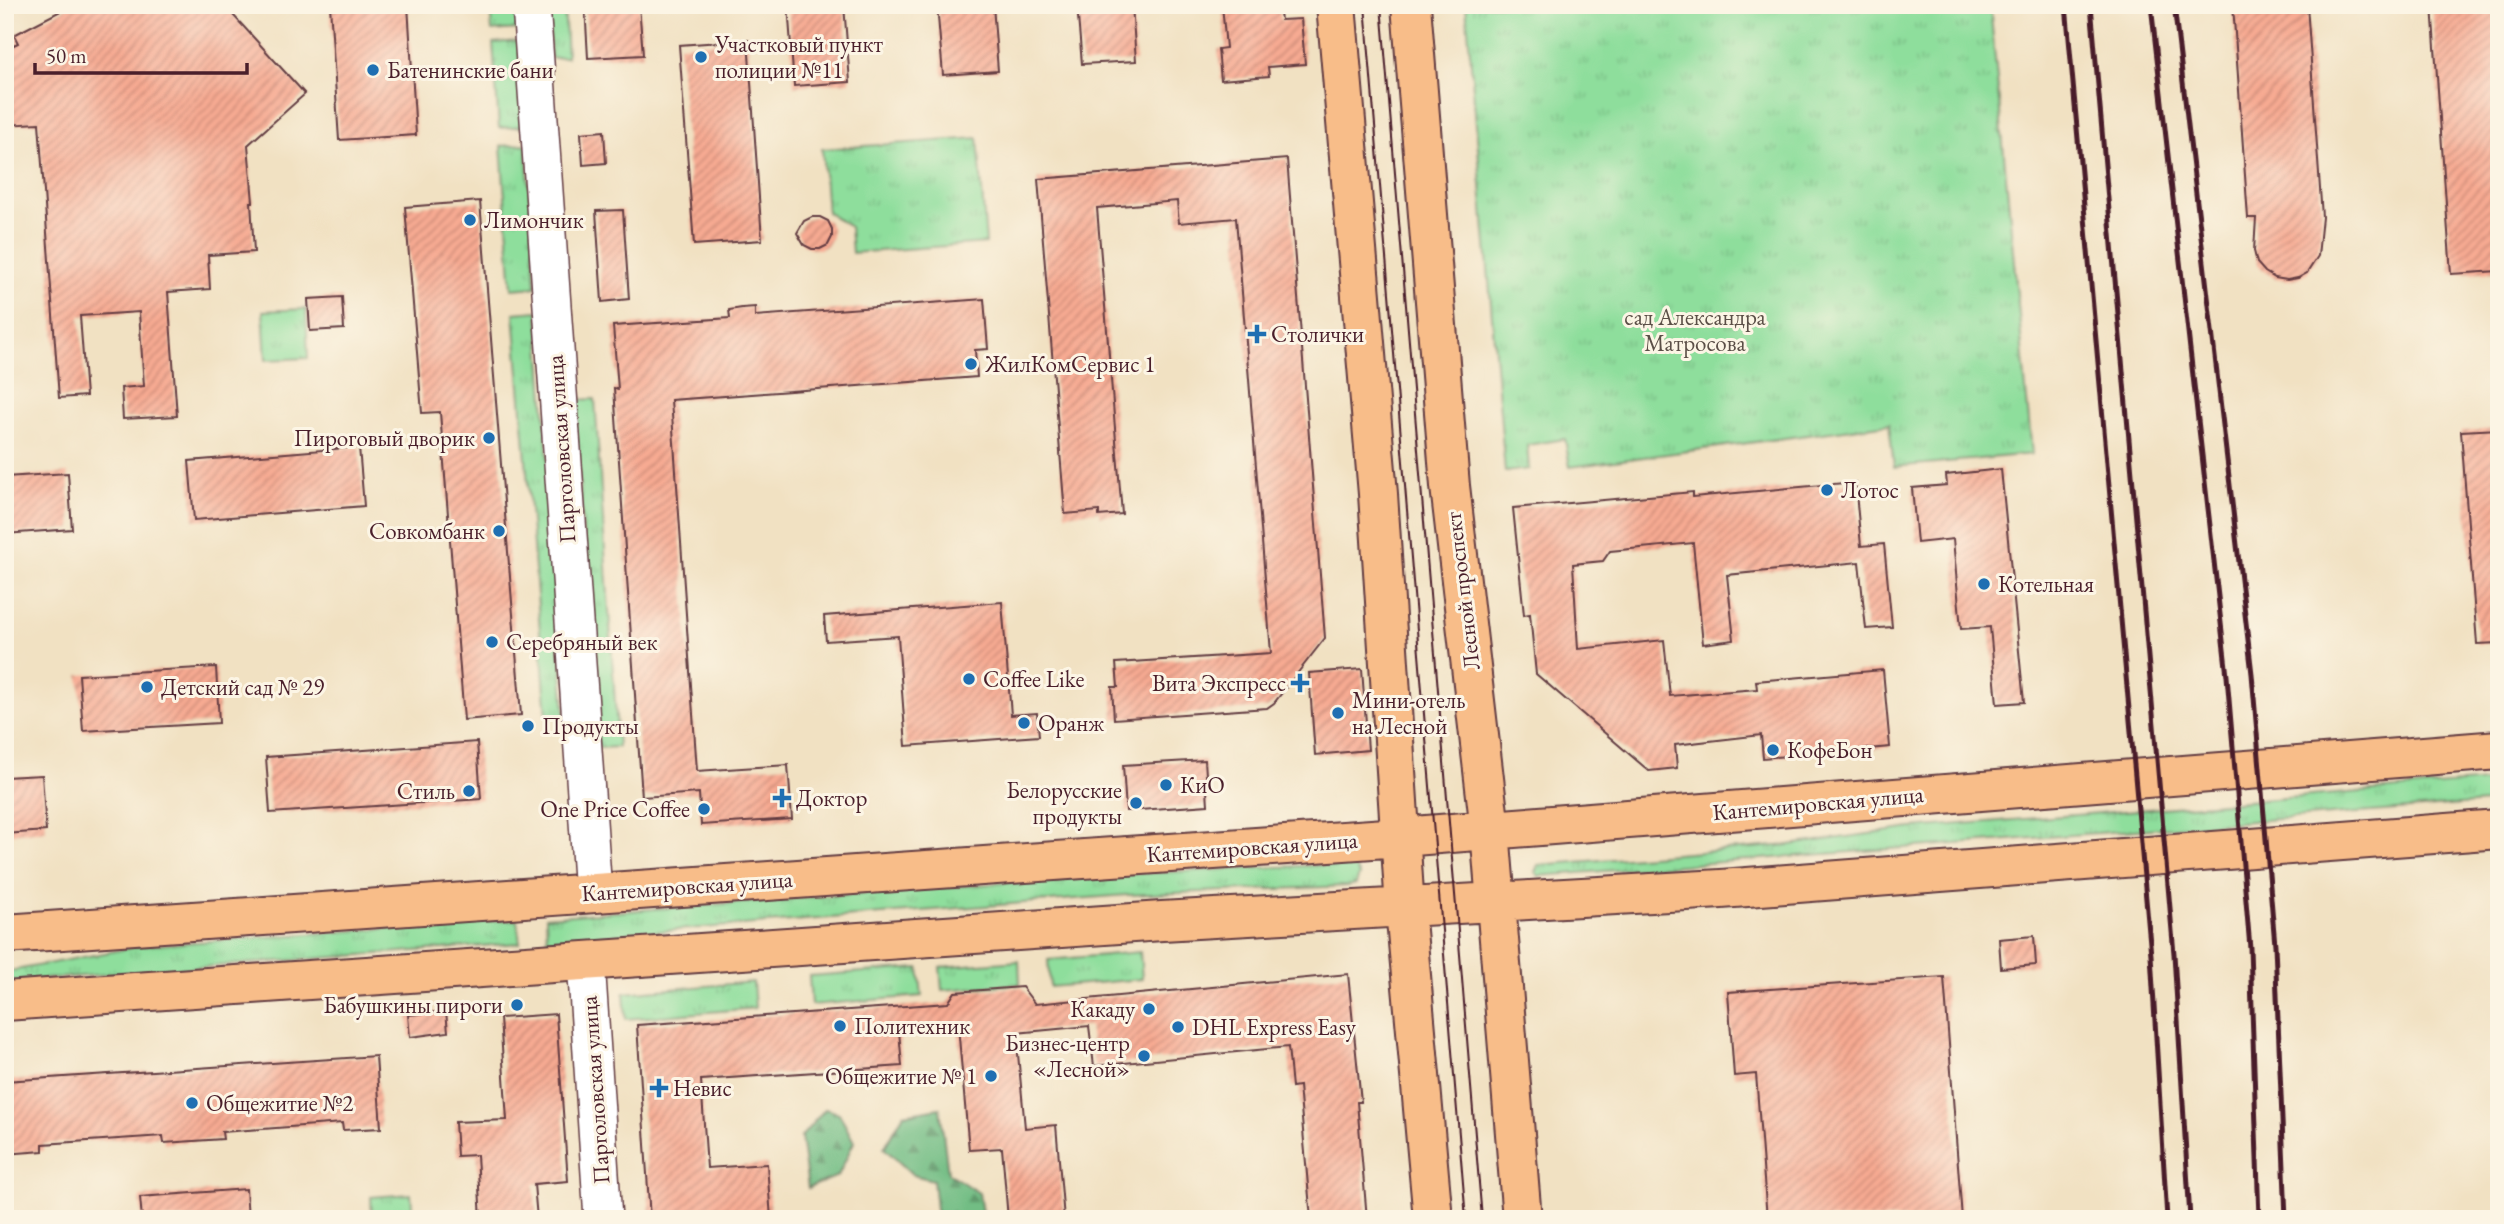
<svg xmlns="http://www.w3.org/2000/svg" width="2504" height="1224" viewBox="0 0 2504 1224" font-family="'EB Garamond',serif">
<defs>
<pattern id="grass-tufts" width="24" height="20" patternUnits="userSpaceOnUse" patternTransform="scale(1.75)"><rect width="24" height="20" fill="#8ede9c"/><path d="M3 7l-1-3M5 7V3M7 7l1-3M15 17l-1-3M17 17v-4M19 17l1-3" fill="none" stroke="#7cbe87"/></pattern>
<pattern id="forest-firs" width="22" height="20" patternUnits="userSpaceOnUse" patternTransform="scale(1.75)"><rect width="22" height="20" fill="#72bd84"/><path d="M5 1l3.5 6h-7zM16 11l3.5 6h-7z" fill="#60996c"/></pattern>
<pattern id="building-hatch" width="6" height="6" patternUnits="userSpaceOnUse" patternTransform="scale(1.75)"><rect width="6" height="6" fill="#f7aa92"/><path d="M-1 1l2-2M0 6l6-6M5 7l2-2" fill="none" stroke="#ca8a77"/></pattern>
</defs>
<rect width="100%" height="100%" fill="#fcf5e5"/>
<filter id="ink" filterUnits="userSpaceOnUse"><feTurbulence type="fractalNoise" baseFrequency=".0143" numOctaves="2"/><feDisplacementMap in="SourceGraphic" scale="14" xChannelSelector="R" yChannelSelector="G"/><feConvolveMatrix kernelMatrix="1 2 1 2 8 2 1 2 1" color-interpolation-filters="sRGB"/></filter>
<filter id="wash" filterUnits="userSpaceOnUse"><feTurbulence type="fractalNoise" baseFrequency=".00686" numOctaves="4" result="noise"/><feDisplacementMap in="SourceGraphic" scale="28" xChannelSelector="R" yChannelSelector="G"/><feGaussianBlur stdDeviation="1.57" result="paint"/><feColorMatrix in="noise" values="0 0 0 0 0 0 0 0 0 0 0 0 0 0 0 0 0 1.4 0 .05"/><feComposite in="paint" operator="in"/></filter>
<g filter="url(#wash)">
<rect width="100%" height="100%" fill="#f1e1c2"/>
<!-- grass -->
<path fill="url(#grass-tufts)" stroke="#6c7e64" stroke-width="2" d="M490,5h26l2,24 -26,2z
M548,5h16l3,52 -16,1z
M1466,5h524l42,449 -138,13 -5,-43 -319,43 -5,-28 -38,6 2,24 -24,3z
M519,41l6,85 -26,2 -6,-85z
M978,138l8,105 -134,10 -2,-26 -23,-15 -5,-63z
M526,144l10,143 -24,2 -11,-143z
M306,309l2,49 -42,2 -3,-49z
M538,311l27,405 -18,1 -33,-404z
M595,399l23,348 -20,1 -24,-348z
M2499,781v21l-960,74 -4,-4 3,-7 251,-20 123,-17z
M1348,864l7,4 4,7 -3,9 -8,2 -221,9 -580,45 -1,-23 579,-43z
M517,919l3,24 -515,39v-10l136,-26z
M1140,952l2,27 -92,8 -2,-27z
M1019,961l1,23 -78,6 -2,-23z
M919,968l3,28 -111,9 -2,-29z
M753,982l2,26 -129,11 -2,-26z
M411,1194l2,25h-41l-1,-22z"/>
<!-- forest -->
<path fill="url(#forest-firs)" stroke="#5e6e58" stroke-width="2" d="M940,1108l8,65 31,20 4,26h-46l-4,-39 -20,-5 -29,-27 20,-34z
M825,1109l14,4 15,29 -16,34 -30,12 -7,-51z"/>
<g id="blocks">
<!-- building -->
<path fill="url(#building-hatch)" d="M72,5h152l81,89 -57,51 5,57h-2l3,50 -46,3 2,34 -42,3 9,124 -54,3 -2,-31 23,-2 -5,-74 -59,4 6,80 -27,2 -20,-275 -34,2v-76l13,-6 -4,-8z
M330,5h78l8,130 -77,5z
M585,5h54l4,50 -55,3z
M788,5h56l6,77 -56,4z
M937,5h56l5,66 -55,4z
M1077,5h55l4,56 -54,3z
M1222,5h57l2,15 20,-1 4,45 -37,3 1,9 -48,4 -3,-31 8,-1z
M2233,5h74l15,212 -4,39 -11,17 -9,5 -11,2 -12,-2 -10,-6 -8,-9 -3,-12 2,-33h-8z
M2432,5h64l3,33v233l-48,3z
M748,40l14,200 -68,5 -15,-200z
M604,131l2,32 -23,2 -2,-32z
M1287,159l38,479 -51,65 -7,5 -153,11 -2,-32h6l-2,-24 155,-10 -35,-435 -57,5 -2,-22 -80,7 25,306 -23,2v-5l-34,3 -27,-335z
M480,201l41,514 -57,5 -24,-308 -18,1 -17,-206z
M623,210l6,89 -27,3 -6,-91z
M812,217h8l8,4 4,8v8l-4,8 -8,4h-8l-8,-4 -7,-12 7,-12z
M342,297l2,32 -34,2 -2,-32z
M984,299l4,50 -13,1 2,27 -306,23 26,371 91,-6 4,54 -91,6 -2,-32 -57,4 -28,-409 4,1 -5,-63 117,-8 -1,-8 13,-2 13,-1v9z
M2499,429v214l-22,1 -16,-213z
M359,447l5,59 -170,14 -5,-59z
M2001,469l23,233 -27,2 -7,-77 -29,2 -8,-90 -36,4 -5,-55 35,-3 -1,-10z
M68,473l4,56 -67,5v-57z
M1855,482l6,64 23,-2 8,83 -26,2 -7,-67 -132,13 7,65 -31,4 -10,-101 -83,8 -7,10 -30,3 5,85 86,-9 6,56 87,-7 -1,-8 127,-11 7,77 -127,11 -2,-23 -86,10 2,23 -28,3 -113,-97 -6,-60 -6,1 -11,-107 180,-16v5z
M1002,602l9,113 26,-2 2,23 -133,10 -8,-110 -72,5 -2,-25z
M216,667l3,56 -136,8 -4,-56z
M1362,669l6,81 -53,5 -6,-82z
M477,742l4,57 -211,14 -4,-56z
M1205,760l3,45 -82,6 -3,-46z
M42,775l4,56 -41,3v-57z
M2034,936l2,29 -35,3 -2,-29z
M1348,974l13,128h-4l10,117h-56l-12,-133 -7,1 -4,-40 -194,19 -5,-40 -73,7 9,95 31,-3 8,94h-56l-6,-71 -33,2 -11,-124 -59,5 3,35 -201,14 6,88 60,-4 4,55h-121l-13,-194 311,-22 7,-11 67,-5 13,17z
M1944,977l18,242h-195l-11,-145 -22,2 -6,-84z
M446,1011l2,21 -38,5 -2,-22z
M556,1014l12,167 -34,3 3,35h-56l-4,-64 -20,1 -2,-34 52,-2 -7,-102z
M376,1056l5,72 -38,2 -1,-7 -120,9 1,7 -59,4 -1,-7 -120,8v7l-38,3v-73z
M246,1189l2,30h-106l-2,-22z"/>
</g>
</g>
<g filter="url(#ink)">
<use href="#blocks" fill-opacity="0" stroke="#633c42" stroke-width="2"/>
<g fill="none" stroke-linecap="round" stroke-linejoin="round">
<defs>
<path id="minor" d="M531,5l62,888
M586,961l17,258"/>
<path id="major" d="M1336,5l42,489 27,415 28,310
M1411,5l39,481 40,344 32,389
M5,934l1396,-97 1098,-87
M5,1001l1157,-80 559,-32 778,-60"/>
</defs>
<!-- minor casing -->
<use href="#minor" stroke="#633c42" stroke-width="40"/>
<!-- major casing -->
<use href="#major" stroke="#633c42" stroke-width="42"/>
<!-- minor -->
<use href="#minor" stroke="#fff" stroke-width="37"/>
<!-- major -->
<use href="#major" stroke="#f8bd89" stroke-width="38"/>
<!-- tram -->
<path stroke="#4a1f2b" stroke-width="2" d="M1365,5l101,1214
M1381,5l101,1214"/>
<!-- rail -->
<path stroke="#4a1f2b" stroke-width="5" d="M2066,5l85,950 16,264
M2091,5l83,949 16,265
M2151,5l76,671 23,272 9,271
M2174,5l78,669 23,271 11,274"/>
</g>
</g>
<!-- markers -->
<g fill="#1f6fb2" stroke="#fcf5e5" stroke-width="2.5">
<circle cx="701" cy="57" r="7"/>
<circle cx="373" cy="70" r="7"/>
<circle cx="470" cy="220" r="7"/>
<path d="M1253.5 323.5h7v7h7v7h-7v7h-7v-7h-7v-7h7z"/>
<circle cx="971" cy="364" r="7"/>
<circle cx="489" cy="438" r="7"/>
<circle cx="1827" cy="490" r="7"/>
<circle cx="499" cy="531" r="7"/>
<circle cx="1984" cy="584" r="7"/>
<circle cx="492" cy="642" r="7"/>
<circle cx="969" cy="679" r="7"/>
<path d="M1296.5 672.5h7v7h7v7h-7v7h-7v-7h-7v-7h7z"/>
<circle cx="147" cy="687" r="7"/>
<circle cx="1338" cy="713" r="7"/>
<circle cx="1024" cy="723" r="7"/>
<circle cx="528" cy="726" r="7"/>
<circle cx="1773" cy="750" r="7"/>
<circle cx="1166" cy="785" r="7"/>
<circle cx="469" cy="791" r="7"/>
<path d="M778.5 787.5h7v7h7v7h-7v7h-7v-7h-7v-7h7z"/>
<circle cx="1136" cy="803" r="7"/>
<circle cx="704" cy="809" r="7"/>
<circle cx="517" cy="1005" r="7"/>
<circle cx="1149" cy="1009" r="7"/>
<circle cx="840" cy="1026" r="7"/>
<circle cx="1178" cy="1027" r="7"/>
<circle cx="1144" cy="1056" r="7"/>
<circle cx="991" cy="1076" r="7"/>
<path d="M655.5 1077.5h7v7h7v7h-7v7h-7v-7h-7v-7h7z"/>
<circle cx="192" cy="1103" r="7"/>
</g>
<g text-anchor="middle" stroke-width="6" stroke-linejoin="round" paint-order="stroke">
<!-- poi labels -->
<g font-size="23" fill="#4a1f2b" stroke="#fcf5e5" text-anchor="start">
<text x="715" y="52">Участковый пункт<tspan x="715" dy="26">полиции №11</tspan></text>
<text x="387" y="78">Батенинские бани</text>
<text x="484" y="228">Лимончик</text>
<text x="1271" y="342">Столички</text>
<text x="985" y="372">ЖилКомСервис 1</text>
<text x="475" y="446" text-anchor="end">Пироговый дворик</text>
<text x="1841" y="498">Лотос</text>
<text x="485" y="539" text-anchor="end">Совкомбанк</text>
<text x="1998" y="592">Котельная</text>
<text x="506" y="650">Серебряный век</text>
<text x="983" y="687">Coffee Like</text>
<text x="1286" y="691" text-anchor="end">Вита Экспресс</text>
<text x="161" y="695">Детский сад № 29</text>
<text x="1352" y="708">Мини-отель<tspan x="1352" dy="26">на Лесной</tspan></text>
<text x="1038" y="731">Оранж</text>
<text x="542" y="734">Продукты</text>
<text x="1787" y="758">КофеБон</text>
<text x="1180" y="793">КиО</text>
<text x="1122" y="798" text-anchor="end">Белорусские<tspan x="1122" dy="26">продукты</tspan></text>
<text x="455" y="799" text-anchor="end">Стиль</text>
<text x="796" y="806">Доктор</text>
<text x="690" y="817" text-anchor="end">One Price Coffee</text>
<text x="503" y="1013" text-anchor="end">Бабушкины пироги</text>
<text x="1135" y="1017" text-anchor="end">Какаду</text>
<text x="854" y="1034">Политехник</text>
<text x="1192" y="1035">DHL Express Easy</text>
<text x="1130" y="1051" text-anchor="end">Бизнес-центр<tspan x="1130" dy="26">«Лесной»</tspan></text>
<text x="977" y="1084" text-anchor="end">Общежитие № 1</text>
<text x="673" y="1096">Невис</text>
<text x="206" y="1111">Общежитие №2</text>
</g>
<!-- park labels -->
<g font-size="23" fill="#5b4f47" stroke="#fcf5e5">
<text x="1695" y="325">cад Александра<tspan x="1695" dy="26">Матросова</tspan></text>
</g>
<!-- street labels -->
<g font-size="23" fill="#4a1f2b" stroke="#fcf5e5">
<text transform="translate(561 449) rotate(-94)" y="8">Парголовская улица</text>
<text transform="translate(1462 591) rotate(-97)" y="8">Лесной проспект</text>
<text transform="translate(1818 803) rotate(-5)" y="8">Кантемировская улица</text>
<text transform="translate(1252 847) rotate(-4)" y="8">Кантемировская улица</text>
<text transform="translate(687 886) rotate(-4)" y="8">Кантемировская улица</text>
<text transform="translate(595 1090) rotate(-94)" y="8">Парголовская улица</text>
</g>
</g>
<!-- margin -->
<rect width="2504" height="1224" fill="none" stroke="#fcf5e5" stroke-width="28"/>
<!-- scale -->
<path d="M35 63v10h212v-10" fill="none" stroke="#4a1f2b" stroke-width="3.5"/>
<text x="46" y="63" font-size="21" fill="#4a1f2b" stroke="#fcf5e5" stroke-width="5" paint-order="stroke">50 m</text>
</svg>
